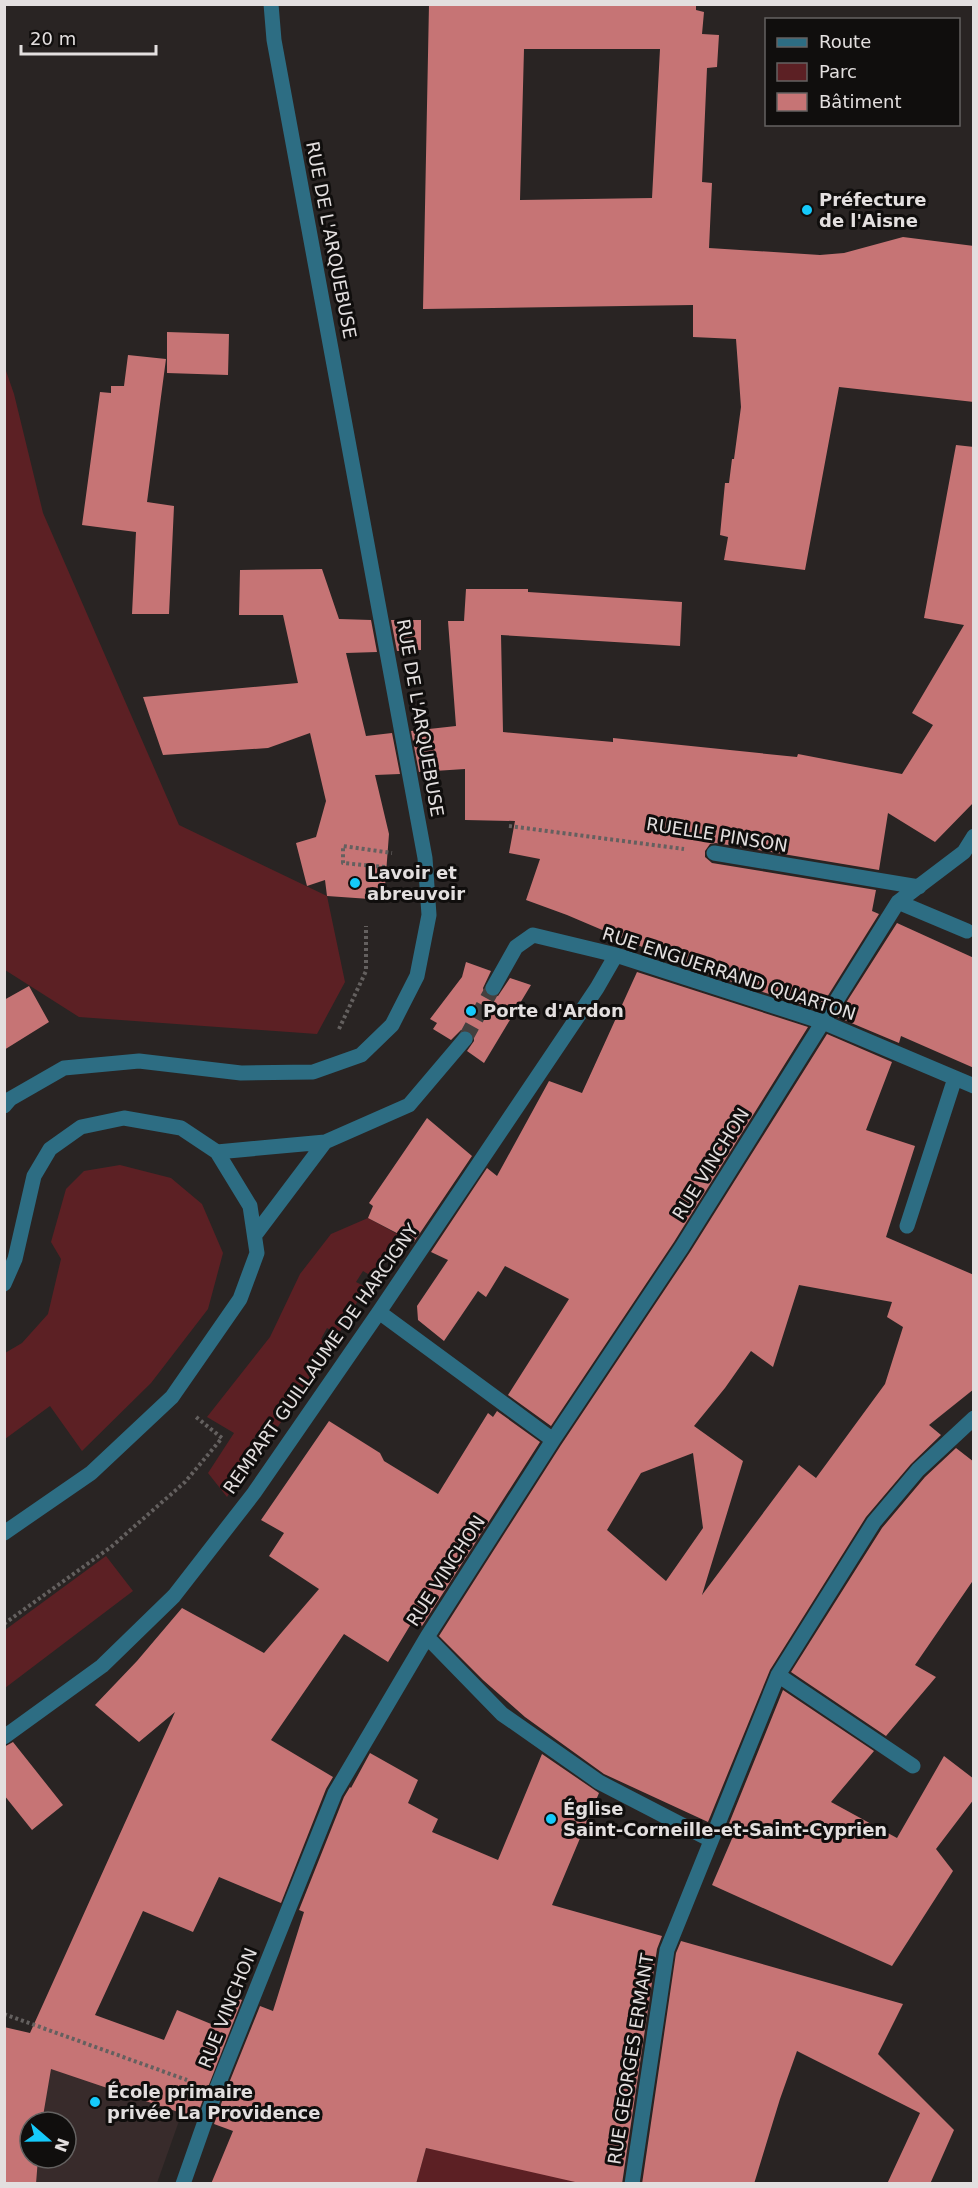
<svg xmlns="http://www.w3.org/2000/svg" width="978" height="2188" viewBox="0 0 978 2188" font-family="'DejaVu Sans',sans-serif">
<rect width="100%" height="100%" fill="#292423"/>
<!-- built -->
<path fill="#382b2b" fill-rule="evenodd" d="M11,2031l179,59 -33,93h-152zM30,2122h36v36h-36z"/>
<!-- green -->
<path fill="#5c2024" d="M5,368l9,26 29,119 136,312 148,71 18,86 -28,52 -238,-17 -74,-47z
M120,1165l51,13 31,26 21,49 -15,56 -57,74 -69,68 -32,-45 -45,33v-86l17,-10 26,-29 13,-55 -10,-17 15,-53 18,-18z
M368,1218l31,17 -26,42 -10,-6 -7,11 10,5 -28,48 -11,-7 -6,11 10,6 -28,43 -10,-6 -6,11 10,6 -29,42 -12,-6 -7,11 9,5 -31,46 -19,-24 26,-40 -27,-16 63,-80 30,-63 31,-40z
M106,1556l27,35 -128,97v-58z
M426,2148l158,35 -168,1z"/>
<!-- building -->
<path fill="#c67475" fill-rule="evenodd" d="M429,4h267v6l8,2 -2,22 17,1 -2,32 -10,1 -5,114 10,1 -3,65 111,7 24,-2 59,-16 71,9v156l-135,-15 -34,183 -81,-10 4,-23 -8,-2 5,-52h4l3,-24h2l7,-52 -5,-68 -43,-2v-32l-270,4zM524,49h136l-8,149 -132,2z
M167,332l62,2 -1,41 -61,-2z
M128,355l38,4 -19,143 27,4 -5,108h-37l4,-82 -54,-7 18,-133 11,1v-7h13z
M956,445l18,2v355l-39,40 -47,-29 -9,57 -163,-27 -6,1 -5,7v6l7,6 164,27 -4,21 7,3 -60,96 -174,-56 2,-5 -80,-34 -41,-15 14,-41 -31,-6 6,-32 -50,-1v-51l-46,3 -8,-41 45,-5 -8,-105h16l2,-32h62v3l154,10 -2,44 -179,-11 2,97 110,10v-4l184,19 1,-3 104,20 31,-49 -21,-12 52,-88 -40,-7z
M322,569l17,50 32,1 6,32 -31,1 20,83 26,-3 8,41 -25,1 14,59 -5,66 -57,-4 -2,-16 -18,6 -11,-43 20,-6 10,-36 -16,-68 -42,15 -105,7 -20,-58 155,-14 -15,-68h-44l1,-45z
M391,620h30v30l-24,1z
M897,923l77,35v110l-73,-32 -2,7 -62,-26z
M466,962l25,9 -8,17 1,4 5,5 9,-1 12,-18 21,7 -47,78 -17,-12 7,-10v-6l-3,-4 -10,-1 -10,10 -18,-11 4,-6 -7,-4 32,-42z
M637,972l171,55 -134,215 -123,184 -43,-31 61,-96 -64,-33 -19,31 -8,-6 -34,50 -26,-21 -1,-14 31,-46 -17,-8 56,-84 10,8 52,-95 33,12z
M29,986l20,36 -45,28v-50z
M827,1034l65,28 -26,68 49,16 -29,91 88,38v114l-45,36 12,10 -30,29 -45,53 -96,153 -62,152 -104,-48 -79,-57 -42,-37 -44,-44 122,-191 129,-193zM799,1285l93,17 -5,15 16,10 -18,57 -69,94 -17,-13 -97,130 41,-134 -49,-35 31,-38 26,-37 22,16zM693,1453l10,75 -37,53 -59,-51 34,-57z
M427,1118l45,38 -58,86 -46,-24 5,-12 -4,-3z
M497,1411l43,31 -118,184 -8,-7 -26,43 -44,-28 -73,106 62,37 -7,12 -45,114 -62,-26 -26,55 -50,-21 -48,104 69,25 13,-30 39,16 14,-31 12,5 -46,118 -145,-49 -9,53h-12v36h8l-2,26h-32v-157l26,6 145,-321 -36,30 -44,-37 42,-44 45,-53 82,45 55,-64 -50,-33 15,-23 -23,-13 68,-99 51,32 4,8 54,33 50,-81 5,4z
M956,1448l18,14v117l-59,86 21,12 -50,59 -95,-64 91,-144 43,-51z
M783,1690l91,61 -43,51 66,36 47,-82 30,23v20l-38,50 17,22 -61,95 -180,-81 22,-51 -8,-3z
M13,1742l50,63 -31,25 -28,-35v-48z
M370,1753l48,27 -10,23 30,16 -6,13 66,28 44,-106 57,39 -47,112 110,31 -5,13 -35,235h-38l-158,-36 -10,36h-205l22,-53 -19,-7 11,-31 35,-87 13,5 31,-99 -5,-2 45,-113 6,-10 1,1z
M681,1941l222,63 -25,50 76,76 -24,54h-43l33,-71 -123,-62 -17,48 -26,85h-112l34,-231z"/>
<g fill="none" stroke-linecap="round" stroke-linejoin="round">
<!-- minor-tunnel -->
<path stroke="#45403f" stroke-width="15" stroke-dasharray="15 8" stroke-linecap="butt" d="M465,1039l28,-51"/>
<!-- path -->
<path stroke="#64605f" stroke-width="4" stroke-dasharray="3 3" stroke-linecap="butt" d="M509,826l175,23
M385,867l-42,-4v-17l49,7
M339,1029l27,-58v-45
M4,1624l107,-77 74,-65 37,-44 -26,-21
M4,2014l183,66"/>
<!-- minor -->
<path stroke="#2d6d83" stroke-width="15" d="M714,853l205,34
M898,902l69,29
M493,988l23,-41 17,-12 83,20 207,67 151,64
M4,1106l6,-7 54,-31 75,-7 102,12 72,-1 48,-17 31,-30 25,-49 12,-61 -4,-57 -151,-818 -3,-36
M217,1152l108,-10 84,-37 56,-66
M907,1226l48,-148
M255,1235l70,-93
M4,1284l11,-25 19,-83 16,-27 31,-22 43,-9 57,10 36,24 33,54 7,47 -17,46 -68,98 -81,76 -87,60
M379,1312l174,128
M427,1637l75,77 97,68 112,58
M778,1675l135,91
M4,1737l98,-71 72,-70 80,-103 125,-181 218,-324 19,-33
M183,2184l33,-94 119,-297 92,-156 126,-197 129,-193 216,-345 66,-50 10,-16
M632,2184l35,-234 111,-275 96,-153 44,-52 56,-52"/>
</g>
<!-- markers -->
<g fill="#15cafb" stroke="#100e0d" stroke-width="2">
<circle cx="807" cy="210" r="6"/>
<circle cx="355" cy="883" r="6"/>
<circle cx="471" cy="1011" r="6"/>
<circle cx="551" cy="1819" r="6"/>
<circle cx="95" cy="2102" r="6"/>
</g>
<g text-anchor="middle" stroke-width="6" stroke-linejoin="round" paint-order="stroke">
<!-- poi labels -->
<g font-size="18" font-weight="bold" fill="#e3dfdf" stroke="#100e0d" text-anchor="start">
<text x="819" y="206">Préfecture<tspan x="819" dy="21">de l'Aisne</tspan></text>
<text x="367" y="879">Lavoir et<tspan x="367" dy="21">abreuvoir</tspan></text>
<text x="483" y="1017">Porte d'Ardon</text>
<text x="563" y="1815">Église<tspan x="563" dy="21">Saint-Corneille-et-Saint-Cyprien</tspan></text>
<text x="107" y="2098">École primaire<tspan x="107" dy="21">privée La Providence</tspan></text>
</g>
<!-- street labels -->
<g font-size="18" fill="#e3dfdf" stroke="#100e0d">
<text transform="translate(331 240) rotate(79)" y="6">RUE DE L'ARQUEBUSE</text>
<text transform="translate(420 718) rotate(80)" y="6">RUE DE L'ARQUEBUSE</text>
<text transform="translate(717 835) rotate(9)" y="6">RUELLE PINSON</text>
<text transform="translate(729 974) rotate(18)" y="6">RUE ENGUERRAND QUARTON</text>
<text transform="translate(711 1164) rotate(-58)" y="6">RUE VINCHON</text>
<text transform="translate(321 1359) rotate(-55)" y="6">REMPART GUILLAUME DE HARCIGNY</text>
<text transform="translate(446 1571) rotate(-57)" y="6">RUE VINCHON</text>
<text transform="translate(228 2008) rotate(-68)" y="6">RUE VINCHON</text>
<text transform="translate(631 2059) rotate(-81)" y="6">RUE GEORGES ERMANT</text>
</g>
</g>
<!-- border -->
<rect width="978" height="2188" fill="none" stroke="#e3dfdf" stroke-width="12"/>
<!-- legend -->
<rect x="765" y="18" width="195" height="108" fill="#100e0d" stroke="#646261" stroke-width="1.5"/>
<rect x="777" y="38" width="30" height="9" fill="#2d6d83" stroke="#646261" stroke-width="1.5"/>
<text x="819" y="48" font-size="18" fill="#e3dfdf">Route</text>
<rect x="777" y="63" width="30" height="18" fill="#5c2024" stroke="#646261" stroke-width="1.5"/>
<text x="819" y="78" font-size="18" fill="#e3dfdf">Parc</text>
<rect x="777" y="93" width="30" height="18" fill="#c67475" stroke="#646261" stroke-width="1.5"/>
<text x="819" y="108" font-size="18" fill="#e3dfdf">Bâtiment</text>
<!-- north arrow -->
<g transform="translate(48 2140) rotate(110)"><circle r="28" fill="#100e0d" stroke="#646261" stroke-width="1.5"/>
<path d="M0-4.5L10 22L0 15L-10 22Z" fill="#15cafb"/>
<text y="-9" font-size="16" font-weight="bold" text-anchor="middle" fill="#e3dfdf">N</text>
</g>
<!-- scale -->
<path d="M21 45v9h135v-9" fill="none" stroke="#e3dfdf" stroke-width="3"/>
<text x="30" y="45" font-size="18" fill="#e3dfdf" stroke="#100e0d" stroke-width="4.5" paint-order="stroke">20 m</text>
</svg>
